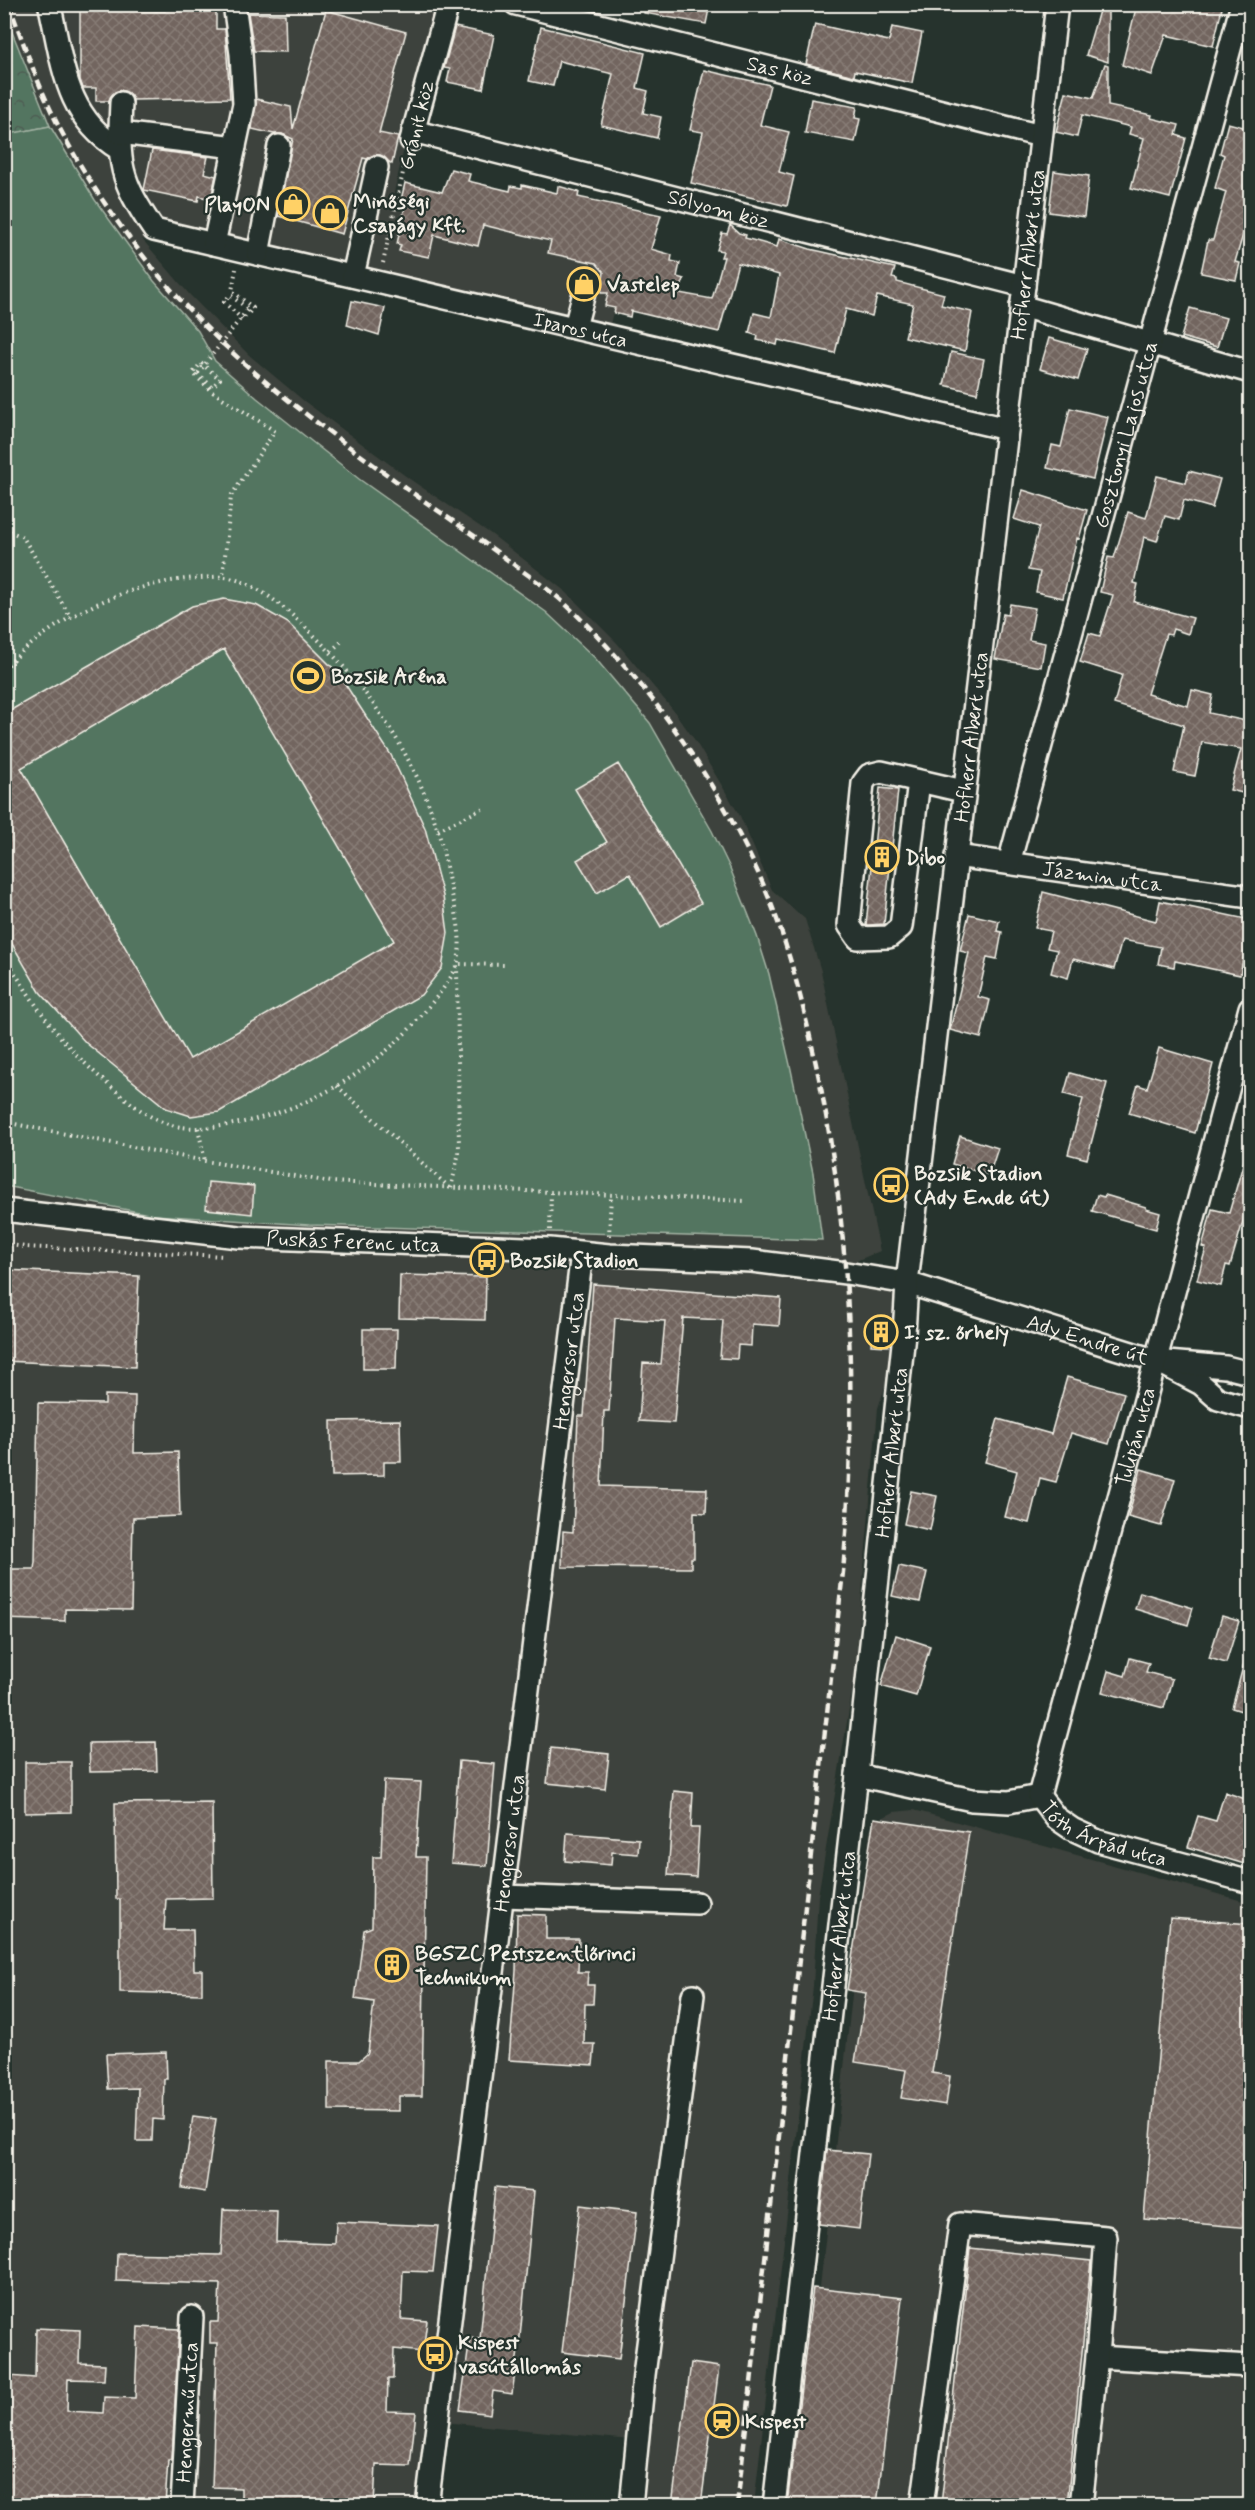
<svg xmlns="http://www.w3.org/2000/svg" width="1255" height="2510" viewBox="0 0 1255 2510" font-family="Mynerve,sans-serif">
<defs>
<pattern id="forest-crowns" width="20" height="18" patternUnits="userSpaceOnUse" patternTransform="scale(1.5)"><rect width="20" height="18" fill="#537560"/><path d="M2 6a3 3 0 1 1 6 0M12 15a3 3 0 1 1 6 0" fill="none" stroke="#4e5c52"/></pattern>
<pattern id="building-cross-hatch" width="8" height="8" patternUnits="userSpaceOnUse" patternTransform="scale(1.5)"><rect width="8" height="8" fill="#72655f"/><path d="M0 0l8 8M0 8l8-8" fill="none" stroke="#877c76"/></pattern>
</defs>
<rect width="100%" height="100%" fill="#26332d"/>
<filter id="ink" filterUnits="userSpaceOnUse"><feTurbulence type="fractalNoise" baseFrequency=".0167" numOctaves="2"/><feDisplacementMap in="SourceGraphic" scale="12" xChannelSelector="R" yChannelSelector="G"/><feConvolveMatrix kernelMatrix="1 2 1 2 8 2 1 2 1" color-interpolation-filters="sRGB"/></filter>
<g filter="url(#ink)">
<!-- built -->
<path fill="#3d423c" d="M5,4l431,1 -44,197 234,59 -22,87 -233,-59 -229,-50 47,55 60,61 55,46 107,79 80,54 75,58 51,51 56,67 21,29 46,77 32,74 33,29 16,52 59,280 -24,10 3,18 36,8 -7,91 -10,30 -23,266 -37,222 -5,90 -59,519h-131l8,-65 -198,-19 -12,84h-416v-1319l149,29 155,10 513,15 -9,-67 -23,-108 -21,-91 -12,-38 -27,-68 -18,-37 -62,-108 -55,-65 -49,-46 -187,-133 -103,-81 -41,-37 -17,-30 -44,-50 -35,-47 -48,-71 -21,-37 -45,-114z
M914,1810l336,93v602l-454,1 74,-675 10,-12 14,-7z"/>
<!-- forest -->
<path fill="url(#forest-crowns)" stroke="#a4b3a4" stroke-width="1.5" d="M4,12l46,114 -45,9h-1z"/>
<!-- pitch -->
<path fill="#537560" stroke="#a4b3a4" stroke-width="1.5" d="M50,126l45,74 59,81 44,50 17,30 42,37 102,81 187,133 49,46 55,65 62,108 18,37 27,68 12,38 21,91 23,108 9,67 -513,-15 -155,-10 -149,-29 -1,-1051z"/>
<!-- building -->
<path fill="url(#building-cross-hatch)" stroke="#f4f1e8" stroke-width="1.5" fill-rule="evenodd" d="M80,4h36v6l49,1v-7h48v7h3v18h9l5,69 -97,2 -5,-7 -7,-3 -6,2 -6,9h-13v-13h-13l-3,-8z
M645,4h65l-4,20 -62,-11z
M1101,4h7v58l-22,-7z
M1137,4h86l-10,42 -47,-11 -14,40 -30,-10z
M326,10l80,22 -27,101 19,4 -6,27 -12,-9h-6l-7,4 -4,-1 -21,76 -64,-18 15,-77 -11,-5h-8l-22,-5 4,-30 35,8 2,22z
M248,13l37,1 1,38 -32,-1z
M815,24l74,17 3,-14 30,6 -10,50 -57,-12 -1,5 -48,-12z
M455,27l39,8 -11,54 -36,-7 3,-13 -6,-1z
M541,27l104,26 -8,35 11,3 -5,22 18,4 -4,21 -56,-13 12,-51 -54,-13 -6,25 -24,-5z
M1105,64l3,1v41l44,9 -1,3 28,7 -3,10 10,3 -16,60 -39,-10 13,-50 -15,-4 2,-7 -49,-12 -5,22 -21,-5 10,-40 27,6z
M704,70l66,15 -10,40 29,7 -10,40 15,4 -7,30 -96,-23 12,-51 -13,-2z
M811,99l46,8 -2,11 5,1 -5,23 -50,-9z
M1228,123l23,6v93l-4,-1 -12,41 5,1 -4,17 -35,-7 7,-33h5l13,-48 -11,-4 9,-33 -4,-2z
M152,150l56,7 -4,16 12,3 -5,23 -12,-3 -1,5 -54,-11z
M451,169l19,5 -2,7 42,10 1,-5 11,2v-3l35,8 1,-7 21,6 -1,5 83,18 -10,34 21,6 -1,6 9,2 -3,14 7,2 -5,14 33,6 12,-42h-3l2,-6 -6,-1 5,-17 5,1 3,-9 9,8 7,2 -1,3 32,9 2,-8 31,10 85,19 -3,10 5,1v3l47,12 -3,11 31,7 -7,39 -60,-14 8,-33 -36,-8 -5,20 -26,-7 -11,44 -57,-13 -1,5 -20,-5 1,-4 -9,-3 5,-20 17,4 8,-42 -41,-12 -19,69 -88,-21 -1,6 -16,-4 1,-5 -10,-2 3,-13h-7l3,-21 -8,-9 -48,-10 3,-12 -27,-6 -41,-10 -5,21 -44,-11 -5,22 -30,-6 2,-6 -4,-1 8,-38 -5,-2 5,-21 37,9z
M1054,171l35,5 -5,41 -35,-5z
M352,301l33,7 -6,27 -32,-10z
M1190,308l36,10 -9,29 -36,-10z
M1049,338l38,11 -9,31 -38,-11z
M951,352l33,7 -7,34 -33,-8z
M1070,408l38,9 -15,62 -46,-11 5,-23 9,2z
M1189,471l31,8 -8,29 -28,-8 -5,20 -14,-4 -8,25 -13,-4 -10,46 4,1 -4,18 59,16 -5,16 -15,-5 -2,6 -5,-1 -19,60 41,12 4,-16 21,5 -4,18 42,9v73l-21,-5 11,-41 -39,-7 -7,34 -21,-4 10,-47 -70,-21 8,-29 -42,-13 9,-29 11,3 13,-41 -13,-3 8,-35 6,1 14,-46 18,6 11,-42 29,7z
M1023,490l64,20 -8,29 -2,-1 -14,60 -27,-6 4,-20 -12,-2 11,-43 -25,-8z
M224,599l32,6 32,18 50,50 53,82 34,73 18,68 5,37 -6,35 -21,27 -202,117 -28,4 -25,-8 -80,-65 -46,-51 -28,-48 -8,-21v-209l188,-108zM224,649l170,292 -204,118 -169,-291z
M1010,604l25,4 -6,32 16,3 -4,24 -46,-8 8,-45 5,1z
M618,764l83,139 -40,24 -31,-53 -33,19 -20,-33 30,-18 -32,-53z
M880,788l18,2 -14,134 -15,1h-3z
M1043,892l113,29 4,-20 91,19 -11,55 -65,-14 -1,6 -16,-3 3,-17 -39,-7 -8,29 -41,-10 -5,19 -17,-5 6,-23 -10,-2 4,-17 -16,-3z
M969,914l30,7 -2,10 5,1 -5,27 -10,-2 -9,40 12,3 -9,38 -31,-8 19,-77 -9,-2z
M1159,1048l54,16 -18,69 -66,-20 9,-28 9,3z
M1070,1073l37,10 -20,76 -19,-5 15,-55 -19,-5z
M960,1136l38,12 -9,27 -37,-11z
M1246,1154h5v40l-21,72 -4,-1 -5,21 -24,-6 9,-32 -4,-1 10,-38 17,4z
M208,1182l46,4 -2,28 -46,-5z
M1097,1195l7,2 1,-2 41,12v2l14,4 -4,16 -64,-18z
M4,1270l135,6 -4,91 -131,-6z
M400,1275l86,2 -1,43 -86,-2z
M593,1284l188,14 -2,28 -27,-2 -1,22 -13,-1 -1,14 -17,-1 3,-38 -40,-2 -9,105 -35,-2 4,-58 18,1 4,-43 -50,-3 -6,93h-5l-3,75 106,3 -1,24 -12,-1v46h-3v10l-129,-1 1,-36 10,1 5,-116h6z
M873,1323l17,2 -2,21 -17,-1z
M363,1329h34l-1,40h-33z
M1067,1377l57,16 -15,51 -38,-11 -15,49 -16,-4 -11,45 -24,-6 12,-46 -32,-9 13,-43 53,15z
M105,1395l30,1 -1,57 44,-1 2,64 -47,2 -2,92 -66,-1v12l-61,-2v-50h30l1,-7 3,-159 67,1z
M400,1420l1,42h-17v13l-52,1 -1,-55z
M1141,1469l34,10 -14,47 -33,-9z
M911,1491l26,5 -7,34 -26,-6z
M899,1566l28,6 -7,30 -28,-6z
M1140,1592l53,16 -5,17 -53,-16z
M1222,1616l17,5 -13,42 -17,-5z
M896,1635l34,11 -14,50 -35,-10z
M1130,1658l19,5 -3,9 26,7 -8,29 -62,-16 6,-21 17,5z
M1245,1659l6,1v54l-19,-6z
M156,1742l1,29 -67,1 -1,-29z
M551,1748l58,6 -4,35 -58,-6z
M459,1761l36,3 -8,102 -36,-3z
M25,1762h46v50l-46,1z
M384,1780l37,2 -5,75h10l-4,239h-23v15l-70,-1v-49h30l9,-8 6,-51 -19,-3 9,-69 8,-3 1,-70h8z
M674,1791l19,2 -2,35h8l-3,49 -28,-2z
M1225,1792l26,9v65l-63,-19 10,-31 18,5z
M212,1802l1,96 -47,1 -2,31h29l1,40h8v24l-82,-2v-93h-4l-1,-96z
M874,1818l95,14 -37,241 18,3 -4,29 -45,-7 5,-28 -51,-8 11,-69 -19,-3z
M567,1833l72,6 -1,15 -26,-2 -1,13 -46,-4z
M517,1914l29,1v24h33l-1,33h10l-1,13h7l-1,19h-8l-1,40h11l-2,21 -84,-5 7,-89z
M1170,1918l81,6v304l-107,-9z
M166,2052l1,27h-3l-1,41 -10,-1 -1,22h-16l2,-53 -30,1 -2,-35z
M193,2116l23,3 -11,73 -23,-4z
M827,2150l41,4 -9,75 -40,-5z
M495,2187l39,4 -14,146 -8,57 -19,-3 -3,23 -30,-4 10,-72 10,1z
M580,2205l57,7 -18,147 -57,-7z
M223,2209l54,2 -1,31 59,2 1,-22 102,4 -5,46 -30,-1 -2,48 26,2 -4,31 -29,-3 -1,30h-5l-1,32 29,1 -6,54 -34,-1 -2,40 -133,-1v-16l-29,-1 5,-144h-7v-21h8l2,-38 -104,-3 1,-28 104,2z
M970,2248l121,13 -24,244h-126z
M813,2288l89,10 -25,207h-90z
M138,2327l41,2 -7,131h-4l-3,45h-161v-97h4l1,-32 26,2 1,-50 44,2 -1,33 26,1 -1,16 -36,-1 -1,32 36,2 1,-16 31,1z
M691,2363l28,4 -18,138h-29z"/>
<g fill="none" stroke-linecap="round" stroke-linejoin="round">
<defs>
<g id="minor">
<path id="s1" d="M516,4l525,132"/>
<path d="M50,7c13,57 15,109 69,142"/>
<path id="s2" d="M121,103c-3,61 -2,76 33,127l853,199"/>
<path id="s3" d="M413,131l611,155"/>
<path d="M120,133l115,14"/>
<path d="M411,140l37,-136"/>
<path d="M214,244l30,-140 -3,-50 -7,-50"/>
<path d="M258,254l21,-108"/>
<path d="M353,276l24,-109"/>
<path d="M1021,306l229,66"/>
<path d="M575,327l13,-49"/>
<path d="M919,781l-18,146 -12,10 -31,1 -9,-13 14,-142 6,-8 12,-3 82,19"/>
<path id="s4" d="M956,856l294,41"/>
<path id="s5" d="M1009,863l233,-859"/>
<path id="s6" d="M4,1210l235,27 311,12 59,6 143,6 94,12 61,10 250,78 44,23 17,15 32,9"/>
<path d="M1167,1362l59,5 24,6"/>
<path d="M857,1775l115,25 37,2 30,-6"/>
<path id="s7" d="M1039,1796l211,-788"/>
<path id="s8" d="M1039,1796l17,22 16,11 26,12 152,41"/>
<path d="M503,1896l194,7"/>
<path d="M1097,2357l153,9"/>
<path id="s9" d="M182,2506l10,-189"/>
<path id="s10" d="M427,2506l155,-1253"/>
<path d="M631,2506l13,-131 49,-380"/>
<path id="s11" d="M774,2506l83,-731 47,-441 3,-51 150,-1279"/>
<path d="M922,2506l38,-282 146,13 -9,120 -16,149"/>
</g>
</defs>
<!-- minor casing -->
<use href="#minor" stroke="#f4f1e8" stroke-width="26"/>
<!-- path -->
<path stroke="#f4f1e8" stroke-width="4" stroke-dasharray="1.5 4.5" stroke-linecap="butt" d="M383,263l23,-104
M236,269l-4,22 21,17 -10,12 -19,-18 6,-7 18,14
M198,373l14,14 8,-8 -19,-16 -8,10 18,18 64,40 -44,65 -8,80
M4,529l19,8 48,81
M331,651l12,-11
M4,669c50,-52 122,-86 193,-91 9,0 19,-2 27,-1 30,4 56,27 78,47 61,57 111,126 136,207 5,17 8,34 11,51 6,25 14,54 9,79 -4,15 -18,32 -28,44 -47,60 -113,101 -186,117 -25,5 -54,10 -79,1 -18,-6 -34,-20 -49,-32 -50,-41 -80,-81 -112,-137
M438,830l46,-22
M337,1086l113,102
M4,1122l201,39 126,21 414,19
M198,1128l7,33
M451,1188l8,-36 -2,-188 50,1
M550,1230l1,-37
M609,1236l2,-41
M4,1244l21,3 199,9"/>
<!-- minor -->
<use href="#minor" stroke="#26332d" stroke-width="21"/>
<!-- tram -->
<path stroke="#f4f1e8" stroke-width="1.5" d="M1223,1379l27,7"/>
<!-- rail -->
<path stroke="#f4f1e8" stroke-width="4.5" stroke-dasharray="9 4.5" stroke-linecap="butt" d="M9,4c15,41 30,84 50,123 46,87 111,171 186,237 42,37 88,71 133,104 46,34 94,65 139,99 15,11 31,22 45,34 79,73 142,161 189,257 35,70 53,149 69,225 32,161 37,326 23,489l-106,934"/>
<!-- path-bridge -->
<path stroke="#f4f1e8" stroke-width="4" stroke-dasharray="1.5 4.5" stroke-linecap="butt" d="M198,373l50,-64"/>
</g>
</g>
<!-- icons -->
<defs>
<symbol id="shop-ring" viewBox="-11 -11 22 22"><circle r="9.5" fill="#26332d" stroke="#ffd166" stroke-width="1.5"/><path d="M-5-2.5h2.3a2.7 3.5 0 0 1 5.4 0H5L5.5 6h-11ZM-1.5-2.5h3a1.5 2.3 0 0 0-3 0Z" fill="#ffd166"/></symbol>
<symbol id="stadium-ring" viewBox="-11 -11 22 22"><circle r="9.5" fill="#26332d" stroke="#ffd166" stroke-width="1.5"/><path d="M0-5a6.5 5 0 1 0 0 10a6.5 5 0 1 0 0-10ZM-3.5-1.8h7v3.6h-7Z" fill="#ffd166"/></symbol>
<symbol id="building-ring" viewBox="-11 -11 22 22"><circle r="9.5" fill="#26332d" stroke="#ffd166" stroke-width="1.5"/><path d="M-4-6H4V6H1V3H-1V6H-4ZM-2.5-4.3h1.7v1.8h-1.7ZM.8-4.3h1.7v1.8H.8ZM-2.5-1h1.7V.8h-1.7ZM.8-1h1.7V.8H.8Z" fill="#ffd166"/></symbol>
<symbol id="bus-ring" viewBox="-11 -11 22 22"><circle r="9.5" fill="#26332d" stroke="#ffd166" stroke-width="1.5"/><path d="M-5-6H5V4H4V6H2V4H-2V6H-4V4H-5ZM-3.5-4V0h7V-4ZM-3.5 1.2v1.5H-2V1.2ZM2 1.2v1.5H3.5V1.2Z" fill="#ffd166"/></symbol>
<symbol id="station-ring" viewBox="-11 -11 22 22"><circle r="9.5" fill="#26332d" stroke="#ffd166" stroke-width="1.5"/><path d="M-3-6H3Q5-6 5-4V2Q5 4 3 4L4.5 6H3L1.5 4h-3L-3 6H-4.5L-3 4Q-5 4-5 2V-4Q-5-6-3-6ZM-3.5-4v3h7v-3ZM-3.5 1v1.5H-2V1ZM2 1v1.5H3.5V1Z" fill="#ffd166"/></symbol>
</defs>
<g fill-rule="evenodd">
<use href="#shop-ring" x="274" y="185" width="38" height="38"/>
<use href="#shop-ring" x="311" y="194" width="38" height="38"/>
<use href="#shop-ring" x="565" y="265" width="38" height="38"/>
<use href="#stadium-ring" x="289" y="657" width="38" height="38"/>
<use href="#building-ring" x="863" y="838" width="38" height="38"/>
<use href="#bus-ring" x="872" y="1166" width="38" height="38"/>
<use href="#bus-ring" x="468" y="1241" width="38" height="38"/>
<use href="#building-ring" x="862" y="1313" width="38" height="38"/>
<use href="#building-ring" x="373" y="1946" width="38" height="38"/>
<use href="#bus-ring" x="416" y="2335" width="38" height="38"/>
<use href="#station-ring" x="703" y="2402" width="38" height="38"/>
</g>
<g text-anchor="middle" stroke-width="4.5" stroke-linejoin="round" paint-order="stroke">
<!-- street labels -->
<g font-size="21" fill="#f4f1e8" stroke="#26332d">
<text dy="7" stroke="none"><textPath href="#s1" startOffset="272">Sas köz</textPath></text>
<text transform="translate(416 125) rotate(-76)" y="7">Gránit köz</text>
<text dy="7" stroke="none"><textPath href="#s3" startOffset="315">Sólyom köz</textPath></text>
<text dy="7" stroke="none"><textPath href="#s11" startOffset="2266">Hofherr Albert utca</textPath></text>
<text dy="7" stroke="none"><textPath href="#s2" startOffset="573">Iparos utca</textPath></text>
<text dy="7" stroke="none"><textPath href="#s5" startOffset="444">Gosztonyi Lajos utca</textPath></text>
<text dy="7" stroke="none"><textPath href="#s11" startOffset="1780">Hofherr Albert utca</textPath></text>
<text dy="7" stroke="none"><textPath href="#s4" startOffset="148">Jázmin utca</textPath></text>
<text dy="7" stroke="none"><textPath href="#s6" startOffset="351">Puskás Ferenc utca</textPath></text>
<text dy="7" stroke="none"><textPath href="#s6" startOffset="1096">Ady Endre út</textPath></text>
<text dy="7" stroke="none"><textPath href="#s10" startOffset="1154">Hengersor utca</textPath></text>
<text dy="7" stroke="none"><textPath href="#s7" startOffset="372">Tulipán utca</textPath></text>
<text dy="7" stroke="none"><textPath href="#s11" startOffset="1060">Hofherr Albert utca</textPath></text>
<text dy="7" stroke="none"><textPath href="#s8" startOffset="78">Tóth Árpád utca</textPath></text>
<text dy="7" stroke="none"><textPath href="#s10" startOffset="668">Hengersor utca</textPath></text>
<text dy="7" stroke="none"><textPath href="#s11" startOffset="574">Hofherr Albert utca</textPath></text>
<text dy="7" stroke="none"><textPath href="#s9" startOffset="94">Hengermű utca</textPath></text>
</g>
<!-- poi labels -->
<g font-size="21" font-weight="bold" fill="#f4f1e8" stroke="#26332d" text-anchor="start">
<text x="353" y="208">Minőségi<tspan x="353" dy="24">Csapágy Kft.</tspan></text>
<text x="270" y="211" text-anchor="end">PlayON</text>
<text x="607" y="291">Vastelep</text>
<text x="331" y="683">Bozsik Aréna</text>
<text x="905" y="864">Dibo</text>
<text x="914" y="1180">Bozsik Stadion<tspan x="914" dy="24">(Ady Ende út)</tspan></text>
<text x="510" y="1267">Bozsik Stadion</text>
<text x="904" y="1339">I. sz. őrhely</text>
<text x="415" y="1960">BGSZC Pestszentlőrinci<tspan x="415" dy="24">Technikum</tspan></text>
<text x="458" y="2349">Kispest<tspan x="458" dy="24">vasútállomás</tspan></text>
<text x="745" y="2428">Kispest</text>
</g>
</g>
<!-- margin -->
<rect width="1255" height="2510" fill="none" stroke="#26332d" stroke-width="24"/>
<rect x="12" y="12" width="1231" height="2486" fill="none" stroke="#f4f1e8" stroke-width="2" filter="url(#ink)"/>
</svg>
